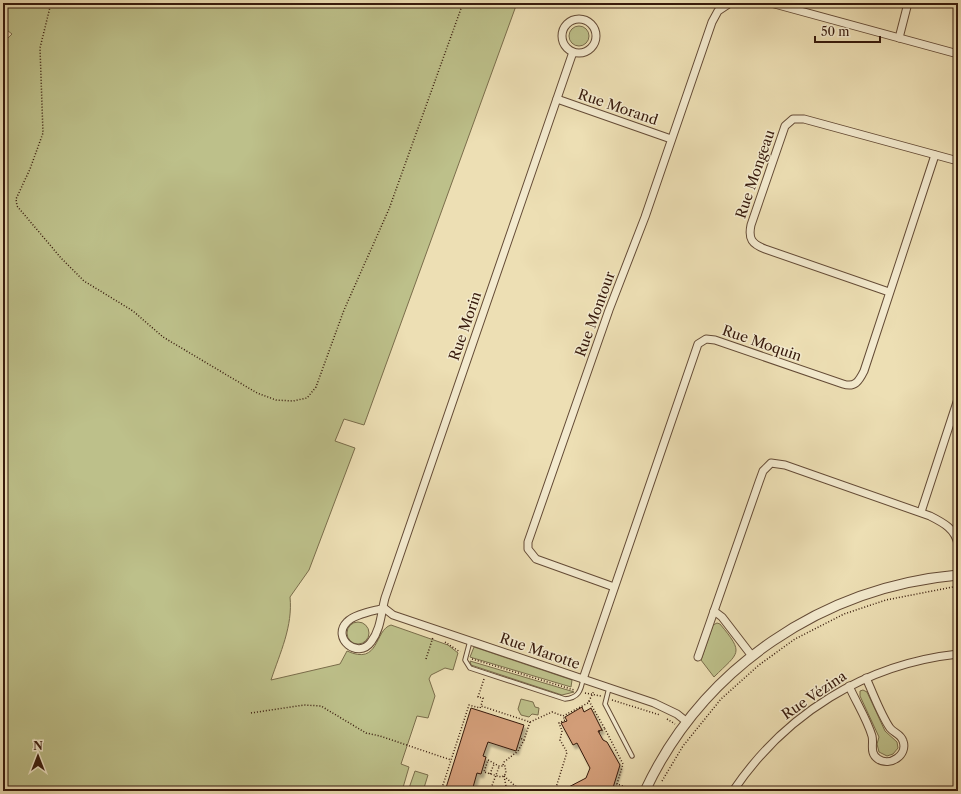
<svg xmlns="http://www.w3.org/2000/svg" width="961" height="794" viewBox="0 0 961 794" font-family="'Libre Caslon Text',serif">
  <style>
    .green { fill: #bdc08a; stroke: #7a6d4b }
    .building { fill: #d29d78; stroke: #371a0c; filter: url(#shadow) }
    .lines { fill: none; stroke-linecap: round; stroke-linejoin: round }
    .service-casing { stroke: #644b36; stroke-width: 5.5 }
    .minor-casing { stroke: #644b36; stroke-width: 9 }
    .tertiary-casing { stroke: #644b36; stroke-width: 11 }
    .path { stroke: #371a0c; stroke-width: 1.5; stroke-dasharray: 1 2; stroke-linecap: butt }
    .service { stroke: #f3eace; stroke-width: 3.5 }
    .minor { stroke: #f3eace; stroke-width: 7 }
    .tertiary { stroke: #f3eace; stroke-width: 9 }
    .labels { text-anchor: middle; stroke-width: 3; stroke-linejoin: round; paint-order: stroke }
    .street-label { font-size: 14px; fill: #371a0c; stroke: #f3eace }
  </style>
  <defs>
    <filter id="shadow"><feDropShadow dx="2.5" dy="4" stdDeviation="1" flood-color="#0004"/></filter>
  </defs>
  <rect width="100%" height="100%" fill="#eddfb4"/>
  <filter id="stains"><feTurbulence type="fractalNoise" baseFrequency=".005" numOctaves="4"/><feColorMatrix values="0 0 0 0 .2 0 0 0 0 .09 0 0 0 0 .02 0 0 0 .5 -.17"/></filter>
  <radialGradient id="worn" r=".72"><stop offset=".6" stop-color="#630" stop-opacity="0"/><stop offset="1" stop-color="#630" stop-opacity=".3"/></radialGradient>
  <!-- green -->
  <g class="green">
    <path d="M3,3H517L364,425L344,419L335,441L355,448L309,570L290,597C293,626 280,653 271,680L340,664L347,651C380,666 374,630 391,625L448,645L458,653L453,670L445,668L431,675L429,679L435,696L428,718L417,716L401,764L409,767L402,791H3V43L12,34L3,27Z"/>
    <circle cx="579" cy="36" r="10"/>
    <circle cx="358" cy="633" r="11"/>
    <path d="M717,623L720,624C745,654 739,652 714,677L701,660L713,625Z"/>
    <polygon points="474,647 572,680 571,687 473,658 470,657"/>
    <polygon points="470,661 571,691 574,692 562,695 471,665"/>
    <polygon points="863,690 867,692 885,731 897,742 898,748 893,754 887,756 879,752 877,744 879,737 860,696 860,691"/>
    <polygon points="521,699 533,702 535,707 539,708 538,715 532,714 529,717 521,715 518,709"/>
    <polygon points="415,771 428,775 423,791 408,791"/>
  </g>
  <!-- building -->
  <g class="building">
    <polygon points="582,707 584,712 591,708 602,730 598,731 603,740 607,742 620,765 612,791 561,791 586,778 590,768 577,743 573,745 561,723 567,721 565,717"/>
    <polygon points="471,708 524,725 516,751 488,742 483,756 486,757 481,774 477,773 472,791 445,791"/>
  </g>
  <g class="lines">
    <!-- service casing -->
    <g class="service-casing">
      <g id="service">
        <path d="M470,641L465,660L470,668L565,699C578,698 581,691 583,679"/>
        <polyline points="609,688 605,704 632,756"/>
      </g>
    </g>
    <!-- minor casing -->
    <g class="minor-casing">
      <g id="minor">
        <polyline points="771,3 958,54"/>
        <circle cx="579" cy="36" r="17"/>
        <polyline points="899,38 908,3"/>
        <polyline points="557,99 671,139"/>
        <path d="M889,292L765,249C752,244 748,239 751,225L785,126L793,119H804L958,161"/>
        <polyline points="921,512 958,399"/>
        <polyline points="614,587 536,559 528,549 528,542 609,310 645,217 712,22 718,11 730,3"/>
        <path d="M384,608C374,611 354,614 347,622C331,638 358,660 371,642C381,629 381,613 385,598L573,52"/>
        <polyline points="384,608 393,615 654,703 677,714 687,722"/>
        <polyline points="714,611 722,617 752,656"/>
        <path d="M698,657L759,482L763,471L771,463L785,465L930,516C944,523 955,529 958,544"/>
        <path d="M583,679L698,344L706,339L715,340L843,384C855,388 859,381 864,371L935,155"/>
        <path d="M849,686C856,702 867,719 872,736C874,744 869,753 878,759C890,767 908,755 903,741C901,734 894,733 890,728C881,715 873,693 866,678"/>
        <path d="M733,791C785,714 865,664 958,654"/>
      </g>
    </g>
    <!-- tertiary casing -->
    <g class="tertiary-casing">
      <path id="tertiary" d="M645,791C703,667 823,587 958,575"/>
    </g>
    <!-- path -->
    <g class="path">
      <polyline points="51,3 40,48 43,133 30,169 16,199 17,206 61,258 84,281 133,311 163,337 257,393 276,400 293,401 307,398 316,387 344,310 389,209 463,3"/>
      <polyline points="445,642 460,652"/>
      <polyline points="426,659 433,637"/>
      <polyline points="472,659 574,690"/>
      <polyline points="484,679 478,697 483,698 481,706 530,722 524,740 520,738"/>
      <polyline points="585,693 601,696"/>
      <polyline points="612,700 660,715"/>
      <polyline points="589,701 605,729"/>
      <polyline points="251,713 304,705 321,706 366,733 380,736 451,760"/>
      <polyline points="667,719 675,724"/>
      <polyline points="530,722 552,712 563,716 588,703 594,691"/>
      <polyline points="599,732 605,729 623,764 617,784 635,790"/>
      <polygon points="488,760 499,766 505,766 506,773 504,776 501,777 484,772"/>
      <polyline points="503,765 504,762 518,751 524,740"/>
      <polyline points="490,774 494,764"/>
      <polyline points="504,776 521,791"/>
      <polyline points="504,776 507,791"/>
      <polyline points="662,781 683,746 721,699 759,665 795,639 844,614 886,600 958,586"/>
      <polyline points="441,791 469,705 480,708 481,706"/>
      <polyline points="490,791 499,767"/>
      <polyline points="555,791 567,752 560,740 562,731 559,723 565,720 563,716"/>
    </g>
    <!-- service -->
    <use href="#service" class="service"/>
    <!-- minor -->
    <use href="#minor" class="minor"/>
    <!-- tertiary -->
    <use href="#tertiary" class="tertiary"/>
  </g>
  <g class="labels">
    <!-- street labels -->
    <g class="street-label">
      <text transform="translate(618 107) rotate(19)" y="5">Rue Morand</text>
      <text transform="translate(755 174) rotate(-71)" y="5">Rue Mongeau</text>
      <text transform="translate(595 314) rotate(-70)" y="5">Rue Montour</text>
      <text transform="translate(465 326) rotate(-71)" y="5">Rue Morin</text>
      <text transform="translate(762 343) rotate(19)" y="5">Rue Moquin</text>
      <text transform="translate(540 651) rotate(19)" y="5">Rue Marotte</text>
      <text transform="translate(814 695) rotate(-34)" y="5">Rue Vézina</text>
    </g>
  </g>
  <!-- margin -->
  <rect width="961" height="794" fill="none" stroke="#eddfb4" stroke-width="16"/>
  <rect x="4" y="4" width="953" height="786" fill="none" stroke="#371a0c" stroke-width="2"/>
  <rect x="8" y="8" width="945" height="778" fill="none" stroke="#371a0c"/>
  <!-- north arrow -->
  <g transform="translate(38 756)" stroke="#f3eace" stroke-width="3" paint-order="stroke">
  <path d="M0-3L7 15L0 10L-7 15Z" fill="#371a0c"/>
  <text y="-6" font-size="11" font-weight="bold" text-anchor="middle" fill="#371a0c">N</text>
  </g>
  <!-- scale -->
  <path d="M815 36v6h65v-6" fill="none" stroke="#371a0c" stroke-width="2"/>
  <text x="821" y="36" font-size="12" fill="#371a0c" stroke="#f3eace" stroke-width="3" paint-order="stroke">50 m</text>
  <rect width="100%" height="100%" filter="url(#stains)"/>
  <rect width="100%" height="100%" fill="url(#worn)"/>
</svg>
